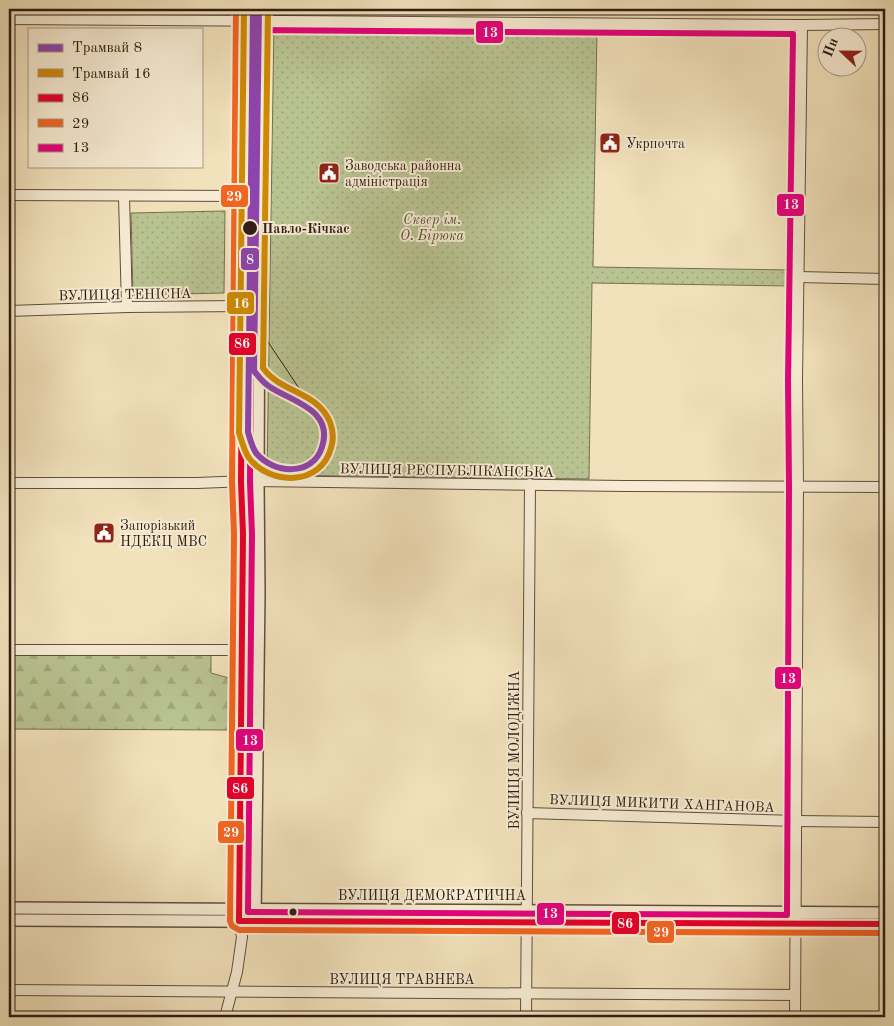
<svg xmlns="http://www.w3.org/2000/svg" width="894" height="1026" viewBox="0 0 894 1026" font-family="'Old Standard TT',serif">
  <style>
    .forest { fill: url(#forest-firs); stroke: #747054 }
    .park { fill: url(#park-dots); stroke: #747054 }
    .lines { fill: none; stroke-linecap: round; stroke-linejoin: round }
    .minor-casing { stroke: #604e3f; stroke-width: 12 }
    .tertiary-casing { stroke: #604e3f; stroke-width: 14 }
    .minor { stroke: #f7ecd3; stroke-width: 10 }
    .tertiary { stroke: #f7ecd3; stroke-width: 11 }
    .tram { stroke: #2f1c15; stroke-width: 1 }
    .bus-1-casing { stroke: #f7ecd3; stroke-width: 10 }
    .bus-2-casing { stroke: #f7ecd3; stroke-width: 10 }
    .bus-3-casing { stroke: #f7ecd3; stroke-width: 10 }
    .bus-1 { stroke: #e4002b; stroke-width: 6 }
    .bus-2 { stroke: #f26522; stroke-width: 6 }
    .bus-3 { stroke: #e5007d; stroke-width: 6 }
    .tram-1-casing { stroke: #f7ecd3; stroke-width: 10 }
    .tram-2-casing { stroke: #f7ecd3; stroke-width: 10 }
    .tram-1 { stroke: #8e44ad; stroke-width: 6 }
    .tram-2 { stroke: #cf8a04; stroke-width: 6 }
    .stop-dot { fill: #2f1c15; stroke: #f7ecd3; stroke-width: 2 }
    .labels { text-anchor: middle; stroke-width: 4; stroke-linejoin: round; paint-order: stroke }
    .poi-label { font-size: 14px; fill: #2f1c15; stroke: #f7ecd3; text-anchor: start }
    .park-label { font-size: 14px; font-style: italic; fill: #584e3a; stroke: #f7ecd3 }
    .stop-label { font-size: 14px; font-weight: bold; fill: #2f1c15; stroke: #f7ecd3; text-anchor: start }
    .street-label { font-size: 14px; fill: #2f1c15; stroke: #f7ecd3 }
    .line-badge { stroke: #f7ecd3; stroke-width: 2 }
    .badge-label { font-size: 14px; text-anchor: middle; font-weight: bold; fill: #fff }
  </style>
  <defs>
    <pattern id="forest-firs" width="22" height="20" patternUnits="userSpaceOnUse" patternTransform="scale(1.25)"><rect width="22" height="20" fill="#b9c392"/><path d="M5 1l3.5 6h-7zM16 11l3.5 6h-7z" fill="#9fa77d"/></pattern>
    <pattern id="park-dots" width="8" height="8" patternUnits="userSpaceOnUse" patternTransform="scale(1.25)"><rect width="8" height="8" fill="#b9c392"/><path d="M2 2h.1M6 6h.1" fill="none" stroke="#9fa77d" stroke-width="1.8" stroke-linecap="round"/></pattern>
  </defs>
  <rect width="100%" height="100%" fill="#f2e2bc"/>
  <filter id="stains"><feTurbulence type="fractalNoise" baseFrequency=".004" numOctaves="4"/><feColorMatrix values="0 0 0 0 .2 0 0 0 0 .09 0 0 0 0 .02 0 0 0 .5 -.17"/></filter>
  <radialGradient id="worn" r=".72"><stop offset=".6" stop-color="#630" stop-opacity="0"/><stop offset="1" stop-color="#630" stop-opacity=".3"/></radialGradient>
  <!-- forest -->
  <polygon class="forest" points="9,655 211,655 211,673 229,678 228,730 9,729"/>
  <!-- park -->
  <g class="park">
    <polygon points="274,24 597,28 593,267 793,270 792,286 592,283 589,479 267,475"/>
    <polygon points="225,211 224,293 133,295 131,213"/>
  </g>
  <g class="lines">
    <!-- minor casing -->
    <g class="minor-casing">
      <g id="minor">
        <polyline points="9,19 802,25 885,24"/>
        <polyline points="9,195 243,196"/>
        <polyline points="124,197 127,307"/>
        <polyline points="799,277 885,279"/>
        <polyline points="9,311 127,307 243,306"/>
        <polyline points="9,483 197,483 247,481 625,486 885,487"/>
        <polyline points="9,650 242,650"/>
        <polyline points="527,813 796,821 885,822"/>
        <path d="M9,990C271,994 533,992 795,995"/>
        <polyline points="225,1017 237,972 242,937 239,921"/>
        <polyline points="526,1017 530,484"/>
        <polyline points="795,1017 798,487 797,380 802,25"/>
      </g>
    </g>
    <!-- tertiary casing -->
    <g class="tertiary-casing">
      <g id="tertiary">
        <polyline points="9,908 885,913"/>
        <polyline points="9,920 885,924"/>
        <polyline points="239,921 243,534 241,482 245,9"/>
        <polyline points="255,921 259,593 258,481 260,9"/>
      </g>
    </g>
    <!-- minor -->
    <use href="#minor" class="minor"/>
    <!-- tertiary -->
    <use href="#tertiary" class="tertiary"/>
    <!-- tram -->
    <polyline class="tram" points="254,315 258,327 317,415"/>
    <!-- bus-1 casing -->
    <g class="bus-1-casing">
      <polyline id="bus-1" points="245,9 241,482 243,534 239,921 885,924"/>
    </g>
    <!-- bus-2 casing -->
    <g class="bus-2-casing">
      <polyline id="bus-2" points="236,9 232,482 234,534 230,921 232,926 239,930 885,933"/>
    </g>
    <!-- bus-3 casing -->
    <g class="bus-3-casing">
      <polygon id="bus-3" points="253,30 793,34 788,380 789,487 787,915 248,912 252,534 250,482"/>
    </g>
    <!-- bus-1 -->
    <use href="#bus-1" class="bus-1"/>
    <!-- bus-2 -->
    <use href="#bus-2" class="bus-2"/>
    <!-- bus-3 -->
    <use href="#bus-3" class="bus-3"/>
    <!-- tram-1 casing -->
    <g class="tram-1-casing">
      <path id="tram-1" d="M253,9L248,432C250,439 252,447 256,453C273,474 313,477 322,447C334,410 293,402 270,387C263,383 259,377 254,371L259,9"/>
    </g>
    <!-- tram-2 casing -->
    <g class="tram-2-casing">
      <path id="tram-2" d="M244,9L239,433C242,441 244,451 249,458C270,486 321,486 331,448C334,439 333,430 330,422C317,391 281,393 263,368L268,9"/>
    </g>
    <!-- tram-1 -->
    <use href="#tram-1" class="tram-1"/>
    <!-- tram-2 -->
    <use href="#tram-2" class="tram-2"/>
  </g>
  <!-- icons -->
  <defs>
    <g id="civic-square" transform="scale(1.125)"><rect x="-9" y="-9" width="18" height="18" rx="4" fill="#8f2418" stroke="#f7ecd3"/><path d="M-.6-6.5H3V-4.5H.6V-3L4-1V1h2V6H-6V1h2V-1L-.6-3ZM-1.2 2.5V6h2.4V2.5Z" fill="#fff"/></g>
  </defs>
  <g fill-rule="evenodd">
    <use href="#civic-square" x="610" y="143"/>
    <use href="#civic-square" x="329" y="173"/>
    <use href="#civic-square" x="104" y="533"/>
  </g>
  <!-- markers -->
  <g class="stop-dot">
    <circle cx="250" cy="228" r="8"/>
    <circle cx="293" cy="912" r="4.5"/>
  </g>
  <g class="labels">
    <!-- poi labels -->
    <g class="poi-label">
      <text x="626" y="148">Укрпочта</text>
      <text x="345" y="170">Заводська районна<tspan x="345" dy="16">адміністрація</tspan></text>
      <text x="120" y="530">Запорізький<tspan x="120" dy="16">НДЕКЦ МВС</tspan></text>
    </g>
    <!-- park labels -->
    <g class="park-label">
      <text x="432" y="224">Сквер ім.<tspan x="432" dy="16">О. Бірюка</tspan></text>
    </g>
    <!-- stop labels -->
    <g class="stop-label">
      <text x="262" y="233">Павло-Кічкас</text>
    </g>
    <!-- street labels -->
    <g class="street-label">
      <text transform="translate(125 294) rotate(-1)" y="5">ВУЛИЦЯ ТЕНІСНА</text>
      <text transform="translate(447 470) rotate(1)" y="5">ВУЛИЦЯ РЕСПУБЛІКАНСЬКА</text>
      <text transform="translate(514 750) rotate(-90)" y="5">ВУЛИЦЯ МОЛОДІЖНА</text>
      <text transform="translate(662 803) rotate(2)" y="5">ВУЛИЦЯ МИКИТИ ХАНГАНОВА</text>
      <text x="432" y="900">ВУЛИЦЯ ДЕМОКРАТИЧНА</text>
      <text x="402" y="984">ВУЛИЦЯ ТРАВНЕВА</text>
    </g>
  </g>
  <g class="line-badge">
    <rect x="475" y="20" width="29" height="24" rx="5" fill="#e5007d"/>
    <rect x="220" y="184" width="29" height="24" rx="5" fill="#f26522"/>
    <rect x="776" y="193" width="29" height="24" rx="5" fill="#e5007d"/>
    <rect x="240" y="247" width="20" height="24" rx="5" fill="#8e44ad"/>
    <rect x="226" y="291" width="29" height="24" rx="5" fill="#cf8a04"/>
    <rect x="228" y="332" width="29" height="24" rx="5" fill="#e4002b"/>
    <rect x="774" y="666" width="28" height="24" rx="5" fill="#e5007d"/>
    <rect x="235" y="728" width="29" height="24" rx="5" fill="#e5007d"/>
    <rect x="226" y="776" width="29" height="24" rx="5" fill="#e4002b"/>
    <rect x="217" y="820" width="28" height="24" rx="5" fill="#f26522"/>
    <rect x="536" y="902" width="29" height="24" rx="5" fill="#e5007d"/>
    <rect x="611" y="911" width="29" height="24" rx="5" fill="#e4002b"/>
    <rect x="646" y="920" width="29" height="24" rx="5" fill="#f26522"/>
  </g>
  <g class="badge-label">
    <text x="490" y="37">13</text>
    <text x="234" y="201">29</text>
    <text x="791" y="209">13</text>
    <text x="250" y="264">8</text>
    <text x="241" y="308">16</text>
    <text x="242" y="348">86</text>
    <text x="788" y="683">13</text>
    <text x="250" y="745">13</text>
    <text x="240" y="793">86</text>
    <text x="231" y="837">29</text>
    <text x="550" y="918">13</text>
    <text x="625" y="928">86</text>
    <text x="661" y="937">29</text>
  </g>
  <!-- margin -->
  <rect width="894" height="1026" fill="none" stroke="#f2e2bc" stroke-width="30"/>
  <rect x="10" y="10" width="874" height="1006" fill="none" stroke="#2f1c15" stroke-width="2.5"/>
  <rect x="15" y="15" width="864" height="996" fill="none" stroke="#2f1c15"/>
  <!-- legend -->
  <rect x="28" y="28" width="175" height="140" fill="#f7ecd3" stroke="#a79987"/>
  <rect x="38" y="44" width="25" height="8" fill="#8e44ad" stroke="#a79987"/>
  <text x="72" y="52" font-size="15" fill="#2f1c15">Трамвай 8</text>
  <rect x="38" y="69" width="25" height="8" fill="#cf8a04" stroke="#a79987"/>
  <text x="72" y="78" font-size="15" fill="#2f1c15">Трамвай 16</text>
  <rect x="38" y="94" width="25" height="8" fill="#e4002b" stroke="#a79987"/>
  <text x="72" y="102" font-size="15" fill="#2f1c15">86</text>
  <rect x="38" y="119" width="25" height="8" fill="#f26522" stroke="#a79987"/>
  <text x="72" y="128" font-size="15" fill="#2f1c15">29</text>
  <rect x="38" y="144" width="25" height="8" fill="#e5007d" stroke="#a79987"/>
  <text x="72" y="152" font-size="15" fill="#2f1c15">13</text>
  <!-- north arrow -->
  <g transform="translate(842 52) rotate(292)"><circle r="24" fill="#f7ecd3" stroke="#a79987"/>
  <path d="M0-4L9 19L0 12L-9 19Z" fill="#8f2418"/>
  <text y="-8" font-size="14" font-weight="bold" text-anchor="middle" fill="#2f1c15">Пн</text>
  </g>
  <rect width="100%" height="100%" filter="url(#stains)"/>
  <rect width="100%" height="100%" fill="url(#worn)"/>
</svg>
